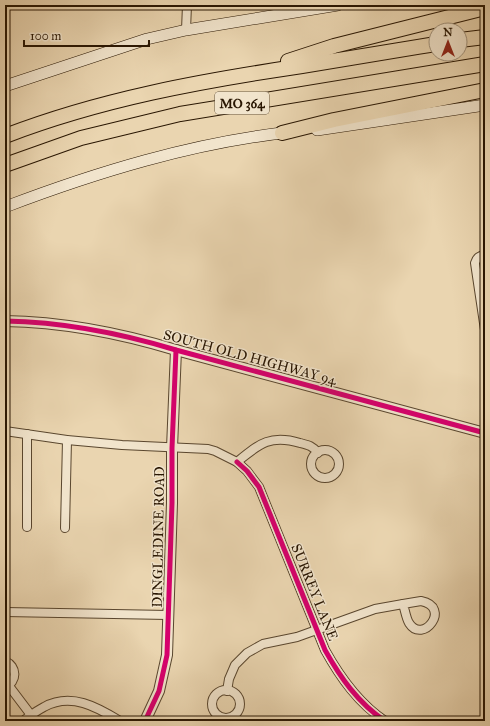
<svg xmlns="http://www.w3.org/2000/svg" width="490" height="726" viewBox="0 0 490 726" font-family="'IM FELL Great Primer',serif">
  <style>
    .lines { fill: none; stroke-linecap: round; stroke-linejoin: round }
    .minor-casing { stroke: #59462e; stroke-width: 10 }
    .tertiary-casing { stroke: #59462e; stroke-width: 12 }
    .secondary-casing { stroke: #291602; stroke-width: 12 }
    .motorway-casing { stroke: #291602; stroke-width: 16 }
    .minor { stroke: #f1e4cc; stroke-width: 8 }
    .tertiary { stroke: #f1e4cc; stroke-width: 10 }
    .secondary { stroke: #f1e4cc; stroke-width: 11 }
    .motorway { stroke: #ead5b0; stroke-width: 14 }
    .cycleway-casing { stroke: #f1e4cc; stroke-width: 8 }
    .cycleway { stroke: #d6006c; stroke-width: 5 }
    .labels { text-anchor: middle; stroke-width: 3; stroke-linejoin: round; paint-order: stroke }
    .shield { fill: #f1e4cc; stroke: #65543f; stroke-width: 1 }
    .shield-label { font-size: 13px; font-weight: bold; fill: #291602 }
    .street-label { font-size: 14px; fill: #291602; stroke: #f1e4cc }
  </style>
  <rect width="100%" height="100%" fill="#ead5b0"/>
  <filter id="stains"><feTurbulence type="fractalNoise" baseFrequency=".005" numOctaves="4"/><feColorMatrix values="0 0 0 0 .2 0 0 0 0 .09 0 0 0 0 .02 0 0 0 .5 -.17"/></filter>
  <radialGradient id="worn" r=".72"><stop offset=".6" stop-color="#630" stop-opacity="0"/><stop offset="1" stop-color="#630" stop-opacity=".3"/></radialGradient>
  <g class="lines">
    <!-- minor casing -->
    <g class="minor-casing">
      <g id="minor">
        <polyline points="186,30 187,5"/>
        <path d="M485,255C479,256 477,257 475,263L485,330"/>
        <path d="M5,431L67,440L122,445L208,449L215,451L237,462C259,444 270,434 300,443C308,445 313,446 318,453"/>
        <polyline points="27,434 27,527"/>
        <circle cx="325" cy="464" r="14"/>
        <path d="M237,462L247,471L259,487L325,650C340,677 358,703 385,721"/>
        <polyline points="65,528 67,440"/>
        <path d="M421,601C452,607 423,645 409,623C406,618 405,610 403,604Z"/>
        <polyline points="5,612 168,615"/>
        <path d="M5,661C17,666 18,682 5,687"/>
        <polyline points="9,686 31,715"/>
        <circle cx="226" cy="704" r="14"/>
        <polyline points="227,691 229,679 235,665 247,653 263,644 297,637 375,609 403,604"/>
        <path d="M23,721C30,716 36,711 44,707C71,692 97,707 120,721"/>
      </g>
    </g>
    <!-- tertiary casing -->
    <g class="tertiary-casing">
      <g id="tertiary">
        <path d="M5,321C63,322 120,333 176,350L485,433"/>
        <polyline points="145,721 159,691 167,655 172,503 172,448 176,350"/>
      </g>
    </g>
    <!-- secondary casing -->
    <g class="secondary-casing">
      <g id="secondary">
        <polyline points="5,86 147,39 186,30 338,5"/>
        <polyline points="317,130 485,105"/>
        <path d="M5,207C97,172 192,143 290,132"/>
      </g>
    </g>
    <!-- motorway casing -->
    <g class="motorway-casing">
      <g id="motorway">
        <polyline points="460,40 485,37"/>
        <polyline points="288,61 334,46 485,8"/>
        <polyline points="282,133 334,120 485,90"/>
        <path d="M5,136C101,99 201,81 302,66C346,59 391,51 436,44"/>
        <polyline points="5,165 81,138 180,114 485,64"/>
      </g>
    </g>
    <!-- minor -->
    <use href="#minor" class="minor"/>
    <!-- tertiary -->
    <use href="#tertiary" class="tertiary"/>
    <!-- secondary -->
    <use href="#secondary" class="secondary"/>
    <!-- motorway -->
    <use href="#motorway" class="motorway"/>
    <!-- cycleway casing -->
    <g class="cycleway-casing">
      <g id="cycleway">
        <path d="M5,321C63,322 120,333 176,350L485,433"/>
        <path d="M237,462L247,471L259,487L325,650C340,677 358,703 385,721"/>
        <polyline points="145,721 159,691 167,655 172,503 172,448 176,350"/>
      </g>
    </g>
    <!-- cycleway -->
    <use href="#cycleway" class="cycleway"/>
  </g>
  <g class="labels">
    <!-- shield labels -->
    <rect class="shield" x="215" y="92" width="54" height="22" rx="3"/>
    <g class="shield-label">
      <text x="242" y="108">MO 364</text>
    </g>
    <!-- street labels -->
    <g class="street-label">
      <text transform="translate(250 357) rotate(15)" y="5">SOUTH OLD HIGHWAY 94</text>
      <text transform="translate(158 537) rotate(-89)" y="5">DINGLEDINE ROAD</text>
      <text transform="translate(315 592) rotate(68)" y="5">SURREY LANE</text>
    </g>
  </g>
  <!-- margin -->
  <rect width="490" height="726" fill="none" stroke="#ead5b0" stroke-width="20"/>
  <rect x="6" y="6" width="478" height="714" fill="none" stroke="#291602" stroke-width="2"/>
  <rect x="10" y="10" width="470" height="706" fill="none" stroke="#291602"/>
  <!-- north arrow -->
  <g transform="translate(448 42)"><circle r="19" fill="#f1e4cc" stroke="#a1927b"/>
  <path d="M0-3L7 15L0 10L-7 15Z" fill="#8f2418"/>
  <text y="-6" font-size="11" font-weight="bold" text-anchor="middle" fill="#291602">N</text>
  </g>
  <!-- scale -->
  <path d="M24 40v6h125v-6" fill="none" stroke="#291602" stroke-width="2"/>
  <text x="30" y="40" font-size="12" fill="#291602" stroke="#f1e4cc" stroke-width="3" paint-order="stroke">100 m</text>
  <rect width="100%" height="100%" filter="url(#stains)"/>
  <rect width="100%" height="100%" fill="url(#worn)"/>
</svg>
